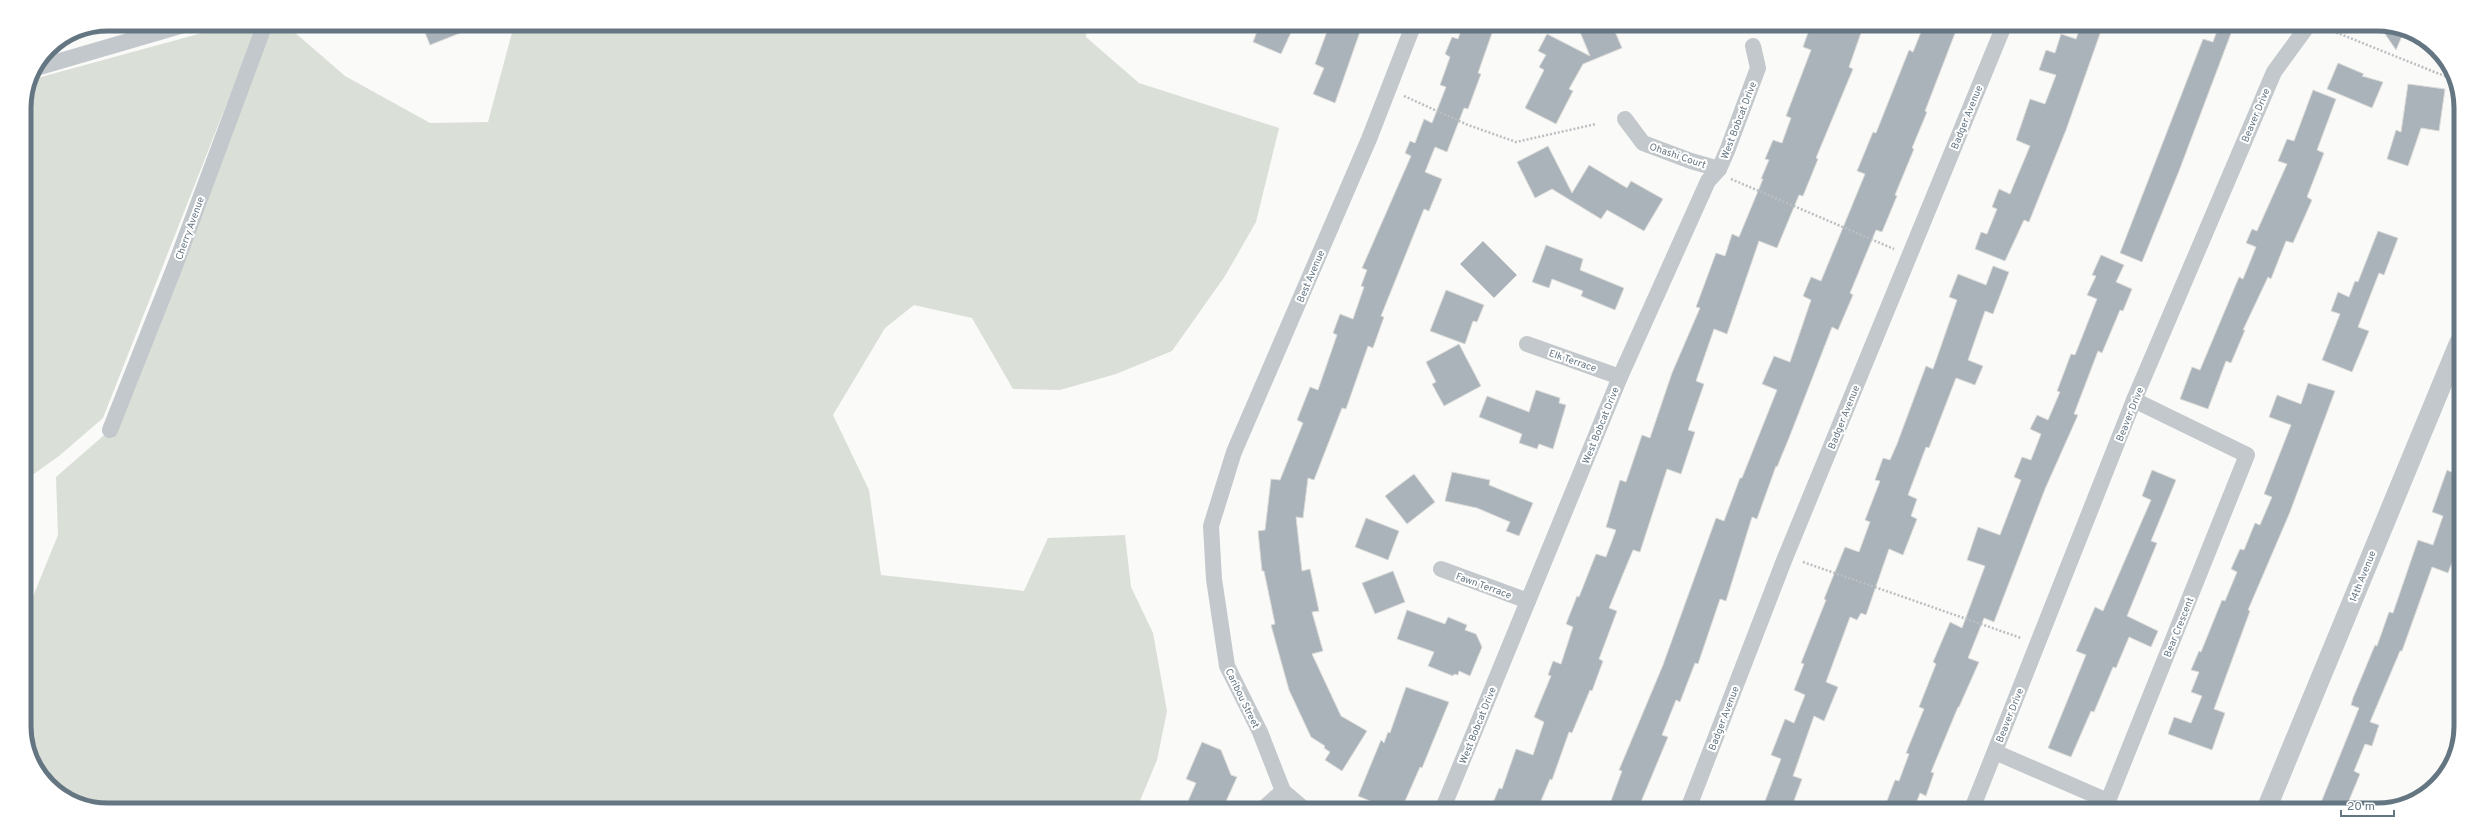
<svg xmlns="http://www.w3.org/2000/svg" width="2485" height="834" viewBox="0 0 2485 834" font-family="Overpass,sans-serif">
  <style>
    .green { fill: #dadfd7 }
    .building { fill: #aab3b9; stroke: #dcdcda }
    .lines { fill: none; stroke-linecap: round; stroke-linejoin: round }
    .path { stroke: #bbbfc2; stroke-width: 2.5; stroke-dasharray: 2 2; stroke-linecap: butt }
    .minor { stroke: #c3c8cc; stroke-width: 16 }
    .tertiary { stroke: #c3c8cc; stroke-width: 20 }
    .labels { text-anchor: middle; stroke-width: 4; stroke-linejoin: round; paint-order: stroke }
    .street-label { font-size: 10px; fill: #657683; stroke: #fff }
    .rim { fill: none; stroke: #657683; stroke-width: 5 }
  </style>
  <rect width="100%" height="100%" fill="#fafaf8"/>
  <!-- green -->
  <g class="green">
    <polygon points="235,24 258,24 103,418 59,456 24,481 24,103 30,80"/>
    <polygon points="273,24 285,24 345,76 430,123 488,122 514,25 1087,26 1086,37 1139,83 1279,128 1256,222 1225,276 1172,351 1116,374 1060,390 1013,389 972,318 914,305 885,328 833,415 869,490 881,575 1024,591 1048,538 1125,535 1131,587 1153,633 1167,711 1157,760 1137,808 81,806 42,777 24,732 24,601 32,599 58,535 56,477 110,430"/>
  </g>
  <!-- building -->
  <g class="building">
    <polygon points="422,25 478,25 478,26 430,45"/>
    <polygon points="1259,26 1294,26 1281,54 1253,42"/>
    <polygon points="1329,26 1362,26 1335,103 1313,94 1324,68 1315,64"/>
    <polygon points="1462,27 1476,27 1492,33 1478,73 1481,74 1468,109 1464,108 1447,152 1435,147 1425,172 1442,179 1429,211 1424,209 1381,316 1384,317 1373,348 1368,346 1346,409 1342,408 1314,480 1308,478 1303,518 1296,517 1302,571 1310,569 1319,611 1312,612 1323,651 1312,654 1341,716 1367,731 1342,771 1325,760 1330,752 1324,748 1325,746 1311,737 1289,690 1271,625 1275,624 1264,571 1262,571 1258,531 1265,530 1271,479 1280,480 1303,423 1297,420 1310,387 1318,390 1337,335 1333,333 1340,314 1353,319 1364,287 1361,286 1367,270 1362,268 1411,156 1405,153 1410,141 1415,143 1424,119 1432,123 1446,87 1440,85 1450,57 1445,54 1452,37 1458,39"/>
    <polygon points="1578,27 1613,27 1622,48 1583,64 1569,89 1573,91 1556,124 1525,108 1544,70 1539,67 1546,55 1538,51 1547,34 1590,56"/>
    <polygon points="1810,27 1863,27 1849,67 1853,69 1816,158 1818,159 1803,196 1799,195 1777,248 1759,241 1727,334 1714,329 1696,381 1704,384 1688,430 1695,432 1681,474 1667,469 1640,552 1633,550 1609,608 1617,611 1599,659 1603,661 1592,691 1590,690 1572,733 1569,732 1552,780 1550,779 1538,808 1491,808 1499,788 1502,789 1516,749 1533,755 1544,722 1534,717 1551,676 1548,675 1553,661 1561,664 1573,627 1566,624 1577,596 1579,597 1596,554 1606,557 1616,530 1606,527 1620,480 1626,482 1642,435 1650,438 1672,373 1700,308 1696,307 1716,253 1725,256 1732,234 1739,237 1763,179 1761,179 1769,160 1765,159 1773,140 1782,143 1791,118 1786,116 1811,50 1803,47"/>
    <polygon points="1923,27 1957,28 1925,111 1927,112 1912,148 1914,149 1895,195 1897,196 1882,232 1876,230 1850,293 1853,295 1838,330 1832,327 1789,438 1777,467 1776,466 1757,519 1752,517 1726,601 1720,599 1698,664 1695,663 1680,702 1676,700 1662,735 1668,737 1638,809 1608,809 1622,771 1619,770 1663,665 1716,518 1724,521 1740,478 1742,478 1777,390 1762,384 1774,356 1790,362 1811,300 1803,296 1811,277 1821,281 1865,174 1857,171 1873,132 1876,133 1909,50 1913,52"/>
    <polygon points="2080,28 2102,28 2066,130 2029,222 2024,220 2005,261 1975,249 1981,232 1987,234 1997,209 1992,207 1999,189 2010,194 2030,146 2016,140 2030,99 2045,104 2056,75 2039,70 2046,50 2055,53 2061,34 2076,39"/>
    <polygon points="2218,28 2233,28 2179,171 2142,262 2120,253 2203,39 2213,42"/>
    <polygon points="2381,28 2405,29 2396,50"/>
    <polygon points="2338,63 2364,74 2362,76 2383,82 2372,108 2327,89"/>
    <polygon points="2408,84 2445,89 2439,131 2421,128 2408,166 2387,159 2396,130 2401,132"/>
    <polygon points="2313,90 2336,99 2317,150 2324,153 2307,197 2312,200 2293,243 2286,241 2271,279 2268,277 2243,330 2245,330 2231,363 2226,361 2208,409 2180,399 2192,367 2200,370 2239,277 2243,279 2256,247 2246,243 2252,229 2257,231 2287,164 2278,161 2287,139 2294,141"/>
    <polygon points="1548,146 1572,193 1589,165 1627,188 1631,181 1663,199 1644,231 1607,210 1601,219 1552,189 1535,198 1517,162"/>
    <polygon points="2378,231 2398,238 2384,275 2379,273 2358,327 2369,331 2352,372 2322,360 2340,314 2331,311 2338,292 2349,297 2355,281 2358,282"/>
    <polygon points="1483,241 1517,275 1494,298 1460,264"/>
    <polygon points="1546,245 1583,259 1580,270 1624,288 1615,310 1581,296 1583,291 1552,279 1549,288 1532,282"/>
    <polygon points="2101,255 2124,265 2116,282 2132,289 2123,311 2120,310 2102,353 2098,351 2074,414 2078,415 2045,489 1994,622 1984,618 1968,658 1979,662 1959,707 1958,707 1931,772 1934,773 1926,796 1920,793 1914,809 1887,801 1895,780 1899,781 1909,754 1906,753 1924,709 1919,707 1936,664 1933,662 1950,622 1962,628 1985,566 1967,560 1978,527 2000,535 2021,480 2014,477 2022,457 2031,460 2041,434 2030,429 2037,415 2048,420 2060,392 2057,391 2071,354 2075,355 2097,299 2087,295 2096,276 2092,275"/>
    <polygon points="1993,266 2009,272 1993,314 1985,311 1968,360 1983,366 1975,385 1956,378 1929,448 1926,447 1908,495 1917,499 1911,516 1917,519 1903,555 1889,549 1866,615 1861,613 1857,620 1850,617 1826,682 1838,687 1824,721 1814,716 1793,776 1802,779 1791,809 1762,809 1781,759 1771,755 1785,719 1794,723 1805,695 1794,690 1804,664 1801,663 1826,600 1824,599 1845,547 1859,552 1870,522 1865,520 1880,481 1875,480 1883,458 1890,460 1897,444 1926,366 1933,369 1957,300 1949,297 1958,274 1986,285"/>
    <polygon points="1446,290 1484,305 1477,322 1473,321 1465,344 1430,331"/>
    <polygon points="1459,344 1481,386 1444,406 1432,384 1436,382 1426,362"/>
    <polygon points="2308,383 2335,391 2290,512 2248,610 2250,611 2214,709 2225,713 2212,750 2168,734 2174,717 2191,723 2202,696 2191,692 2199,672 2191,670 2199,651 2201,652 2222,600 2225,601 2237,572 2231,569 2240,549 2244,550 2255,523 2260,525 2272,497 2264,494 2291,425 2269,417 2277,395 2301,404"/>
    <polygon points="1536,390 1560,398 1559,403 1566,405 1553,449 1539,444 1537,449 1519,443 1522,434 1479,417 1487,396 1529,412"/>
    <polygon points="2152,470 2176,480 2151,541 2157,543 2127,616 2158,631 2151,647 2129,637 2116,668 2113,667 2094,712 2091,711 2071,757 2048,748 2086,655 2076,651 2095,607 2103,611 2151,500 2142,496"/>
    <polygon points="2447,470 2458,475 2458,547 2448,573 2432,567 2402,651 2400,651 2370,722 2379,725 2372,746 2365,744 2354,771 2360,774 2345,810 2318,810 2359,708 2351,705 2353,698 2375,645 2377,646 2389,612 2393,613 2418,540 2433,545 2443,516 2432,512"/>
    <polygon points="1452,472 1490,480 1489,485 1533,503 1519,536 1506,531 1510,522 1477,508 1445,501"/>
    <polygon points="1414,474 1435,502 1407,524 1385,496"/>
    <polygon points="1366,518 1399,531 1388,560 1355,547"/>
    <polygon points="1393,571 1405,602 1375,614 1362,583"/>
    <polygon points="1407,610 1445,624 1448,617 1467,625 1465,630 1476,634 1482,647 1470,676 1459,671 1458,675 1454,674 1453,676 1428,666 1434,652 1397,639"/>
    <polygon points="1406,687 1449,702 1422,768 1420,767 1402,808 1387,808 1358,796 1381,740 1384,743 1388,732 1390,733"/>
    <polygon points="1202,742 1221,750 1231,775 1237,777 1223,808 1185,808 1196,783 1186,779"/>
  </g>
  <g class="lines">
    <!-- path -->
    <g class="path">
      <polyline points="2325,28 2452,79"/>
      <polyline points="1404,96 1468,125 1516,142 1596,124"/>
      <polyline points="1731,179 1894,249"/>
      <polyline points="1803,562 2021,638"/>
    </g>
    <!-- minor -->
    <g class="minor">
      <polyline points="36,68 187,24"/>
      <polyline points="1625,119 1643,143 1691,161 1719,169"/>
      <polyline points="1527,344 1620,377"/>
      <polyline points="110,430 175,266 265,24"/>
      <polyline points="1441,569 1528,601"/>
      <polyline points="1995,752 2108,801 2247,455 2134,400"/>
      <polyline points="1264,808 1283,791"/>
      <polyline points="1303,808 1283,791 1260,732 1227,666 1214,579 1211,526 1234,452 1369,139 1413,26"/>
      <polyline points="1443,808 1620,377 1708,181 1719,169 1727,151 1758,68 1753,46"/>
      <polyline points="1688,809 1785,558 2003,28"/>
      <polyline points="1972,809 2134,400 2274,72 2306,28"/>
    </g>
    <!-- tertiary -->
    <polyline class="tertiary" points="2266,810 2459,343"/>
  </g>
  <g class="labels">
    <!-- street labels -->
    <g class="street-label">
      <text transform="translate(2255 115) rotate(-67)" y="4">Beaver Drive</text>
      <text transform="translate(1966 117) rotate(-68)" y="4">Badger Avenue</text>
      <text transform="translate(1738 120) rotate(-69)" y="4">West Bobcat Drive</text>
      <text transform="translate(1678 155) rotate(19)" y="4">Ohashi Court</text>
      <text transform="translate(189 228) rotate(-70)" y="4">Cherry Avenue</text>
      <text transform="translate(1310 276) rotate(-67)" y="4">Best Avenue</text>
      <text transform="translate(1573 360) rotate(19)" y="4">Elk Terrace</text>
      <text transform="translate(2129 414) rotate(-68)" y="4">Beaver Drive</text>
      <text transform="translate(1843 417) rotate(-68)" y="4">Badger Avenue</text>
      <text transform="translate(1600 425) rotate(-68)" y="4">West Bobcat Drive</text>
      <text transform="translate(2362 576) rotate(-68)" y="4">14th Avenue</text>
      <text transform="translate(1484 585) rotate(20)" y="4">Fawn Terrace</text>
      <text transform="translate(2178 627) rotate(-68)" y="4">Bear Crescent</text>
      <text transform="translate(1243 698) rotate(64)" y="4">Caribou Street</text>
      <text transform="translate(2009 715) rotate(-68)" y="4">Beaver Drive</text>
      <text transform="translate(1723 718) rotate(-69)" y="4">Badger Avenue</text>
      <text transform="translate(1477 725) rotate(-68)" y="4">West Bobcat Drive</text>
    </g>
  </g>
  <!-- crop -->
  <path d="M0 0H2485V834H0ZM108 31H2377A77 77 0 0 1 2454 108V726A77 77 0 0 1 2377 803H108A77 77 0 0 1 31 726V108A77 77 0 0 1 108 31Z" fill="#fff" fill-rule="evenodd"/>
  <path class="rim" d="M108 31H2377A77 77 0 0 1 2454 108V726A77 77 0 0 1 2377 803H108A77 77 0 0 1 31 726V108A77 77 0 0 1 108 31Z"/>
  <!-- scale -->
  <path d="M2341 810v6h53v-6" fill="none" stroke="#657683" stroke-width="2"/>
  <text x="2347" y="810" font-size="12" fill="#657683" stroke="#ffffff" stroke-width="3" paint-order="stroke">20 m</text>
</svg>
